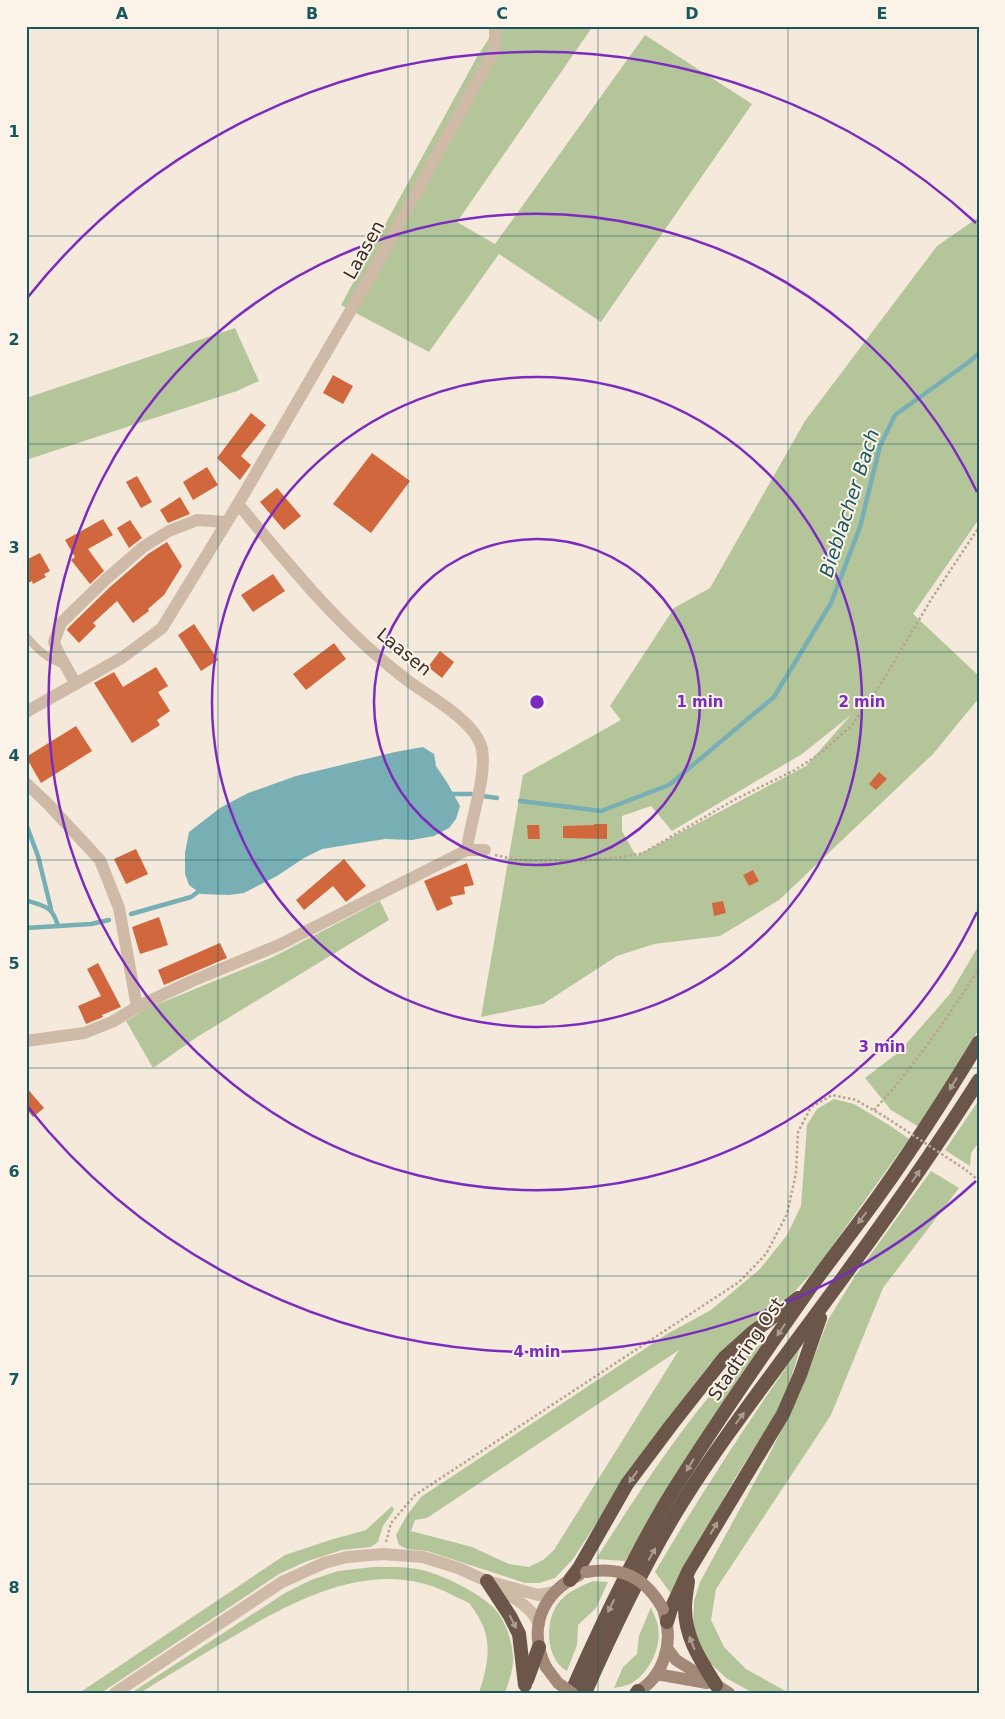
<svg xmlns="http://www.w3.org/2000/svg" width="1005" height="1719" viewBox="0 0 1005 1719" font-family="'DejaVu Sans',sans-serif">
  <style>
    .green { fill: #b5c59a; fill-rule: evenodd }
    .water { fill: #77afb4 }
    .lines { fill: none; stroke-linecap: round; stroke-linejoin: round }
    .stream { stroke: #77afb4; stroke-width: 4.5 }
    .building { fill: #d1673d }
    .path { stroke: #baa490; stroke-width: 2.5; stroke-dasharray: 2.5 2.5; stroke-linecap: butt }
    .service { stroke: #cebaa6; stroke-width: 8 }
    .minor { stroke: #cebaa6; stroke-width: 12 }
    .tertiary { stroke: #cebaa6; stroke-width: 12 }
    .secondary { stroke: #a28877; stroke-width: 12 }
    .trunk { stroke: #6c564a; stroke-width: 14 }
    .path-bridge { stroke: #baa490; stroke-width: 2.5; stroke-dasharray: 2.5 2.5; stroke-linecap: butt }
    .secondary-bridge { stroke: #a28877; stroke-width: 12 }
    .oneway { fill: #ac9d91 }
    .grid { fill: none; stroke: #19575f; stroke-width: 1; stroke-opacity: 0.55 }
    .ring { fill: none; stroke: #7b2cbf; stroke-width: 2.5 }
    .labels { text-anchor: middle; stroke-width: 4; stroke-linejoin: round; paint-order: stroke }
    .street-label { font-size: 18px; fill: #392e27; stroke: #fbf3e8 }
    .water-label { font-size: 19px; font-style: italic; fill: #19575f; stroke: #fbf3e8 }
    .centre { fill: #7b2cbf; stroke: #fbf3e8; stroke-width: 2.5 }
    .ring-label { font-size: 15px; text-anchor: middle; font-weight: bold; fill: #7b2cbf; stroke: #fbf3e8; stroke-width: 4; stroke-linejoin: round; paint-order: stroke }
    .neatline { fill: none; stroke: #19575f; stroke-width: 2 }
    .grid-label { font-size: 16px; text-anchor: middle; font-weight: bold; fill: #19575f }
  </style>
  <rect width="100%" height="100%" fill="#f4e9db"/>
  <!-- green -->
  <g class="green">
    <polygon points="497,26 593,26 457,222 495,244 645,35 752,104 601,322 499,254 429,352 341,305 477,57"/>
    <path d="M979,217V519L913,614L979,676V698L933,754L779,900L720,936L654,944L617,956L543,1004L481,1017L523,775L621,720L610,706L674,608L710,588L805,421L937,246ZM851,715L806,766L636,856L622,831V816L651,806L672,831L802,754Z"/>
    <polygon points="235,328 259,381 237,391 26,460 26,398"/>
    <polygon points="380,901 389,920 197,1037 153,1068 126,1021 146,1009 273,957"/>
    <polygon points="979,945 979,1029 919,1127 891,1110 865,1078 899,1052 950,994"/>
    <path d="M834,1099L854,1104L889,1125L909,1139L817,1267L796,1290L758,1319L710,1364L639,1458L573,1559L555,1578L539,1583H525L427,1551L407,1549L399,1545L396,1535L407,1515L421,1497L667,1334L711,1310L760,1269L787,1235L801,1206L807,1125L817,1109ZM679,1350L554,1550L543,1560L529,1567L509,1564L472,1547L411,1531L415,1520L427,1518Z"/>
    <polygon points="979,1100 979,1142 971,1153 970,1166 945,1150"/>
    <polygon points="931,1171 959,1188 883,1288 831,1415 716,1589 711,1620 724,1647 746,1669 789,1693 753,1693 726,1678 709,1662 698,1645 693,1624 694,1601 700,1582 766,1461 801,1391 828,1320 855,1276"/>
    <path d="M773,1333L651,1517L625,1561L596,1559C637,1495 679,1429 730,1372C743,1358 759,1346 773,1333Z"/>
    <path d="M800,1348L785,1399L734,1480L692,1555L672,1595L655,1572C700,1495 748,1421 800,1348Z"/>
    <polygon points="392,1506 394,1510 383,1526 378,1542 371,1547 342,1550 305,1562 279,1574 101,1693 79,1693 285,1555 330,1540 366,1530"/>
    <path d="M373,1567C389,1567 406,1566 422,1570C443,1575 477,1592 493,1607C506,1620 514,1645 513,1663C512,1673 508,1684 505,1693H479C488,1664 494,1640 476,1613C474,1610 472,1607 470,1604C466,1601 461,1599 456,1597C378,1553 296,1599 227,1640C198,1657 169,1675 140,1693H131L285,1593L311,1580L338,1571Z"/>
    <path d="M593,1581L608,1582L596,1608L578,1625L577,1645L567,1671C545,1659 544,1619 560,1601C569,1591 581,1586 593,1581Z"/>
    <path d="M651,1607C653,1613 657,1620 658,1626C662,1647 649,1674 630,1684C625,1686 619,1687 614,1688L623,1667L637,1654L639,1636Z"/>
  </g>
  <!-- water -->
  <polygon class="water" points="423,747 434,754 436,766 448,784 460,806 456,819 449,828 434,836 412,840 385,839 322,849 304,858 277,876 244,893 229,895 201,894 189,885 185,874 185,853 189,832 220,808 248,793 296,776 395,752"/>
  <g class="lines">
    <!-- stream -->
    <g class="stream">
      <polyline points="450,794 471,794"/>
      <polyline points="483,796 497,798"/>
      <polyline points="520,801 601,811 669,785 774,697 831,603 860,527 880,446 895,415 969,362 979,353"/>
      <polyline points="26,824 38,856 51,909"/>
      <path d="M26,900C45,907 52,905 58,926"/>
      <polyline points="131,914 191,897 202,889"/>
      <polyline points="26,928 91,924 109,920"/>
    </g>
  </g>
  <!-- building -->
  <g class="building">
    <polygon points="333,375 353,386 343,404 323,393"/>
    <polygon points="251,413 266,425 241,456 251,465 240,480 217,458"/>
    <polygon points="372,453 410,481 371,533 333,504"/>
    <polygon points="207,467 218,485 193,500 183,482"/>
    <polygon points="137,476 152,502 141,508 126,482"/>
    <polygon points="277,488 301,516 284,530 260,502"/>
    <polygon points="180,497 190,514 168,523 160,510"/>
    <polygon points="103,519 113,535 88,549 104,571 90,584 71,560 75,557 65,540"/>
    <polygon points="130,520 142,538 129,548 117,528"/>
    <polygon points="167,542 182,566 164,595 148,609 149,611 133,623 117,601 93,623 96,626 79,643 67,630 68,628 110,587 148,554"/>
    <polygon points="40,553 50,571 44,574 46,577 33,584 32,581 26,584 26,560"/>
    <polygon points="273,574 285,591 253,612 241,595"/>
    <polygon points="194,624 218,660 201,671 178,635"/>
    <polygon points="334,643 346,659 306,690 293,674"/>
    <polygon points="440,651 454,662 442,678 428,667"/>
    <polygon points="156,667 168,686 158,692 170,711 157,720 160,725 132,743 94,683 114,672 123,687"/>
    <polygon points="76,726 92,751 41,783 26,757"/>
    <polygon points="879,772 887,779 876,790 869,784"/>
    <polygon points="594,824 607,824 607,839 563,838 563,826 594,825"/>
    <polygon points="527,825 539,825 540,839 528,839"/>
    <polygon points="136,849 148,874 126,884 114,859"/>
    <polygon points="344,859 366,886 346,902 333,886 304,910 296,900"/>
    <polygon points="467,863 474,885 464,887 465,894 450,897 453,904 437,911 424,881"/>
    <polygon points="753,870 759,881 749,886 743,875"/>
    <polygon points="723,901 726,913 714,916 712,903"/>
    <polygon points="159,917 168,945 140,954 132,927"/>
    <polygon points="220,943 227,958 164,985 158,970"/>
    <polygon points="98,963 121,1007 102,1015 103,1017 86,1024 78,1006 101,996 87,969"/>
    <polygon points="26,1087 44,1108 33,1117 26,1108"/>
  </g>
  <g class="lines">
    <!-- path -->
    <g class="path">
      <polyline points="495,855 513,859 536,861 583,861 622,857 643,853 734,800 795,770 821,753 852,725 882,682 932,598 979,527"/>
      <path d="M874,1110C914,1067 947,1018 979,969"/>
      <polyline points="966,1170 979,1181"/>
      <polyline points="386,1542 391,1523 415,1495 739,1282 766,1254 787,1214 796,1173 798,1132 811,1107 832,1095 856,1100 887,1118"/>
    </g>
    <!-- service -->
    <path class="service" d="M26,636C37,649 48,660 65,665"/>
    <!-- minor -->
    <g class="minor">
      <path d="M238,504C291,567 344,634 411,683C432,698 476,722 482,749C487,778 470,820 467,850"/>
      <polyline points="76,684 60,656 54,642 61,623 104,581 143,547 169,531 197,520 226,522"/>
      <polyline points="26,712 123,657 162,628 238,504 370,277 495,49 495,26"/>
      <polyline points="26,783 48,804 100,860 119,908 137,1007"/>
      <polyline points="26,1041 84,1033 112,1022 137,1007 192,981 279,945 467,850 485,850"/>
    </g>
    <!-- tertiary -->
    <g class="tertiary">
      <path d="M497,1587C513,1598 531,1606 539,1624"/>
      <polyline points="115,1693 282,1582 324,1563 347,1557 383,1554 423,1557 458,1568 487,1581 538,1595 555,1592"/>
    </g>
    <!-- secondary -->
    <g class="secondary">
      <polyline points="667,1648 676,1660 729,1693"/>
      <path d="M546,1667C527,1628 542,1593 579,1575"/>
      <polyline points="656,1675 662,1675 707,1683"/>
      <path d="M635,1693C664,1678 674,1642 664,1613"/>
    </g>
    <!-- trunk -->
    <g class="trunk">
      <polyline points="570,1580 579,1568 627,1484 672,1424 724,1358 753,1332 798,1298"/>
      <polyline points="487,1581 510,1616 519,1634 525,1685"/>
      <path d="M688,1581C687,1590 685,1599 685,1608C685,1638 701,1661 716,1685"/>
      <polyline points="667,1622 671,1609 689,1570 783,1414 800,1375 820,1318"/>
      <polyline points="527,1680 539,1647"/>
      <path d="M571,1693C600,1627 631,1561 668,1499C712,1428 760,1359 808,1291C832,1257 858,1225 882,1191C916,1143 948,1093 979,1042"/>
      <path d="M585,1693C614,1627 645,1562 683,1501C718,1445 758,1393 797,1340C860,1255 922,1170 979,1080"/>
      <polyline points="637,1693 638,1691"/>
    </g>
    <!-- path-bridge -->
    <polyline class="path-bridge" points="887,1118 966,1170"/>
    <!-- secondary-bridge -->
    <g class="secondary-bridge">
      <path d="M586,1572C622,1566 645,1577 663,1609"/>
      <polyline points="546,1667 558,1683 572,1693"/>
    </g>
  </g>
  <!-- one-way arrows -->
  <defs><path id="oneway-solid" d="M-6-.8H1V-3.2L6.5 0L1 3.2V.8H-6Z" transform="scale(1.25)"/></defs>
  <g class="oneway">
    <use href="#oneway-solid" transform="translate(953 1084) rotate(122)"/>
    <use href="#oneway-solid" transform="translate(916 1176) rotate(-56)"/>
    <use href="#oneway-solid" transform="translate(862 1218) rotate(127)"/>
    <use href="#oneway-solid" transform="translate(781 1330) rotate(124)"/>
    <use href="#oneway-solid" transform="translate(740 1418) rotate(-54)"/>
    <use href="#oneway-solid" transform="translate(690 1465) rotate(122)"/>
    <use href="#oneway-solid" transform="translate(633 1477) rotate(126)"/>
    <use href="#oneway-solid" transform="translate(714 1528) rotate(-60)"/>
    <use href="#oneway-solid" transform="translate(652 1554) rotate(-60)"/>
    <use href="#oneway-solid" transform="translate(611 1606) rotate(116)"/>
    <use href="#oneway-solid" transform="translate(513 1622) rotate(63)"/>
    <use href="#oneway-solid" transform="translate(692 1643) rotate(-112)"/>
  </g>
  <!-- grid -->
  <path class="grid" d="M218,26V1693M408,26V1693M598,26V1693M788,26V1693M26,236H979M26,444H979M26,652H979M26,860H979M26,1068H979M26,1276H979M26,1484H979"/>
  <!-- distance rings -->
  <g class="ring">
    <circle cx="537" cy="702" r="163"/>
    <circle cx="537" cy="702" r="325"/>
    <path d="M977 912A488 488 0 1 1 977 492"/>
    <path d="M976 1181A650 650 0 0 1 28 1107M28 297A650 650 0 0 1 976 223"/>
  </g>
  <g class="labels">
    <!-- street labels -->
    <g class="street-label">
      <text transform="translate(364 250) rotate(-61)" y="6">Laasen</text>
      <text transform="translate(404 652) rotate(39)" y="6">Laasen</text>
      <text transform="translate(746 1349) rotate(-56)" y="6">Stadtring Ost</text>
    </g>
    <!-- water labels -->
    <g class="water-label">
      <text transform="translate(849 503) rotate(-72)" y="7">Bieblacher Bach</text>
    </g>
  </g>
  <circle cx="537" cy="702" r="8" class="centre"/>
  <g class="ring-label">
    <text x="700" y="707">1 min</text>
    <text x="862" y="707">2 min</text>
    <text x="882" y="1052">3 min</text>
    <text x="537" y="1357">4 min</text>
  </g>
  <!-- border -->
  <rect width="1005" height="1719" fill="none" stroke="#fbf3e8" stroke-width="55"/>
  <rect x="28" y="28" width="950" height="1664" class="neatline"/>
  <g class="grid-label">
    <text x="122" y="19">A</text>
    <text x="312" y="19">B</text>
    <text x="502" y="19">C</text>
    <text x="692" y="19">D</text>
    <text x="882" y="19">E</text>
    <text x="14" y="137">1</text>
    <text x="14" y="345">2</text>
    <text x="14" y="553">3</text>
    <text x="14" y="761">4</text>
    <text x="14" y="969">5</text>
    <text x="14" y="1177">6</text>
    <text x="14" y="1385">7</text>
    <text x="14" y="1593">8</text>
  </g>
</svg>
